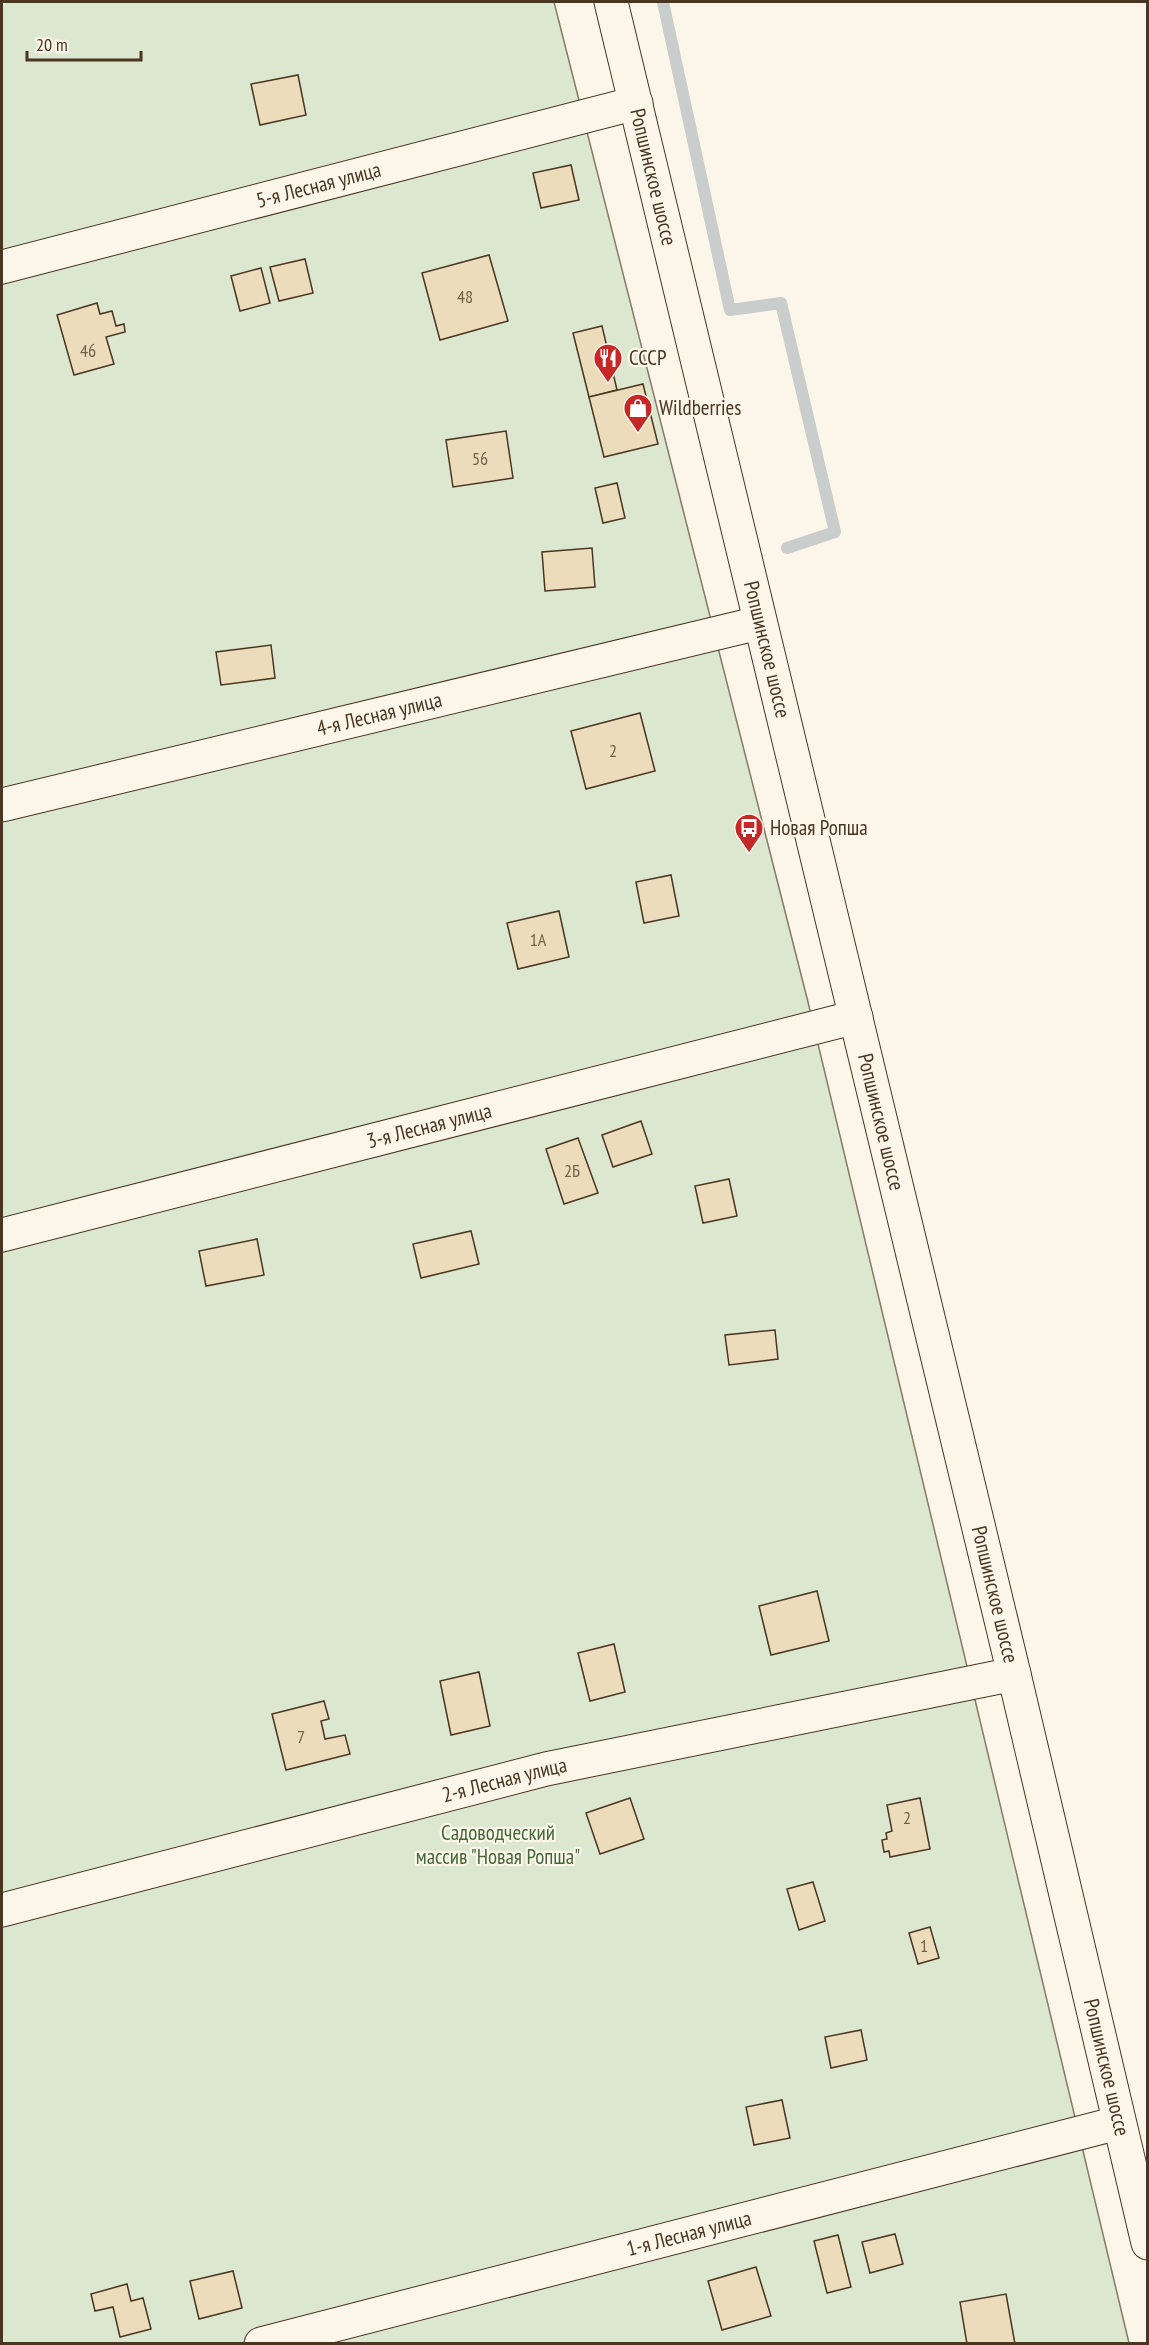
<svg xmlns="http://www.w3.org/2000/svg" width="1149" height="2345" viewBox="0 0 1149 2345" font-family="'PT Sans Narrow',sans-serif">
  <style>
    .green { fill: #dce7d0; stroke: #887966; stroke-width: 1.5 }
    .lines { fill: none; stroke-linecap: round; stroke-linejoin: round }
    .stream { stroke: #c9cecd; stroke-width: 12 }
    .building { fill: #ecdcbc; stroke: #4a3520; stroke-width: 1.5 }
    .street-casing { stroke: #4a3520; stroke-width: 35 }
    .secondary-casing { stroke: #4a3520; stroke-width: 35 }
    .street { stroke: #fbf6e9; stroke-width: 33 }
    .secondary { stroke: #fbf6e9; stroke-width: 33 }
    .labels { text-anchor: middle; stroke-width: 4.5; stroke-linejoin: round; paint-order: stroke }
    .number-label { font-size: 18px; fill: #725f47 }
    .street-label { font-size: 21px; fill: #4a3520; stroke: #fbf6e9 }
    .poi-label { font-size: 21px; fill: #4a3520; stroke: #fbf6e9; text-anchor: start }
    .park-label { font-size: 21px; fill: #436837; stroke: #fbf6e9 }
  </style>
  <rect width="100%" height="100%" fill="#fbf6e9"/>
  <!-- green -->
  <polygon class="green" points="2,2 554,2 807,998 1129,2343 2,2344"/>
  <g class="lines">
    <!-- stream -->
    <polyline class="stream" points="663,2 730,310 781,303 835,532 787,548"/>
  </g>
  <!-- building -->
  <g class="building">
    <polygon points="298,75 306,115 260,125 251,84"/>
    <polygon points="571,165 579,200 541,208 533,173"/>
    <polygon points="489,255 508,321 440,340 422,273"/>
    <polygon points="305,259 313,293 279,301 270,267"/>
    <polygon points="261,268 270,303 240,311 231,276"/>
    <polygon points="97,303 100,314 112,311 116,326 124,324 125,332 106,337 114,364 74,375 57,315"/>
    <polygon points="602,326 617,390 589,397 573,333"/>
    <polygon points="643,384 658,444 604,457 589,397"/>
    <polygon points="506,431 513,478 453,487 446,440"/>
    <polygon points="617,483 625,518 603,523 595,488"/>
    <polygon points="592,548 595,587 545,591 542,552"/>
    <polygon points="271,645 275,678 221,685 216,652"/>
    <polygon points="640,713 655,771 586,789 571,731"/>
    <polygon points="671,875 679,916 644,923 636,882"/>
    <polygon points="559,911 569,957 518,969 507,923"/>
    <polygon points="641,1121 652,1154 613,1167 602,1135"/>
    <polygon points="578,1138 598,1193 564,1204 546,1149"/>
    <polygon points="729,1179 737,1216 703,1223 695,1186"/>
    <polygon points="471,1231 479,1264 421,1278 413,1244"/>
    <polygon points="257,1239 264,1275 206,1286 199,1251"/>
    <polygon points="775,1330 778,1359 729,1365 725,1335"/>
    <polygon points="817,1591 829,1641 771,1655 759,1606"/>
    <polygon points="614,1644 625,1692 590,1701 578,1653"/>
    <polygon points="479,1672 490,1726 451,1735 440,1681"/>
    <polygon points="324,1701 329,1719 321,1721 325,1739 345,1735 350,1754 286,1770 272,1714"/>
    <polygon points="630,1798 644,1839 600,1854 586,1813"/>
    <polygon points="920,1798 930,1849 890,1857 889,1851 884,1852 882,1840 887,1839 886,1833 892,1831 887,1805"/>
    <polygon points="813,1882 825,1921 799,1930 787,1889"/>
    <polygon points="930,1927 939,1958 918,1964 909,1933"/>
    <polygon points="861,2030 867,2060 831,2068 825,2037"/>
    <polygon points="782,2100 790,2138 754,2145 746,2107"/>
    <polygon points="895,2234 903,2264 870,2273 862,2242"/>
    <polygon points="838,2235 851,2287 827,2293 814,2241"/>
    <polygon points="756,2267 771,2316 722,2330 708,2281"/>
    <polygon points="233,2271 242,2308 199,2319 190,2281"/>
    <polygon points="127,2284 131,2301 143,2298 151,2329 120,2337 113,2307 95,2311 91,2294"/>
    <polygon points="1006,2294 1015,2344 967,2344 960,2302"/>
  </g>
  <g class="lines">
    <!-- street casing -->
    <g class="street-casing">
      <g id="street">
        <path id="s1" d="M2,267L636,103"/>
        <path id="s2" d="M2,805L759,623"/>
        <path id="s3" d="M2,1235L856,1017"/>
        <path id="s4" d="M2,1910L546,1769L1014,1674"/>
        <path id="s5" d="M261,2344L1118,2123"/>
      </g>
    </g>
    <!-- secondary casing -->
    <g class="secondary-casing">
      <g id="secondary">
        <path id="s6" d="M611,2L1014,1674L1148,2243"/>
      </g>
    </g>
    <!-- street -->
    <use href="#street" class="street"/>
    <!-- secondary -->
    <use href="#secondary" class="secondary"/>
  </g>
  <!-- icons -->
  <defs>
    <g id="restaurant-pin" transform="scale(1.5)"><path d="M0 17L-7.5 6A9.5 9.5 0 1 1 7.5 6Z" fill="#c62828" stroke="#fbf6e9"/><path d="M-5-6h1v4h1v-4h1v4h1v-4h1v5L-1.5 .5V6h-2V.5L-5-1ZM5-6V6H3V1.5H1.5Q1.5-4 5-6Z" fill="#fff"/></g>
    <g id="shop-pin" transform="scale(1.5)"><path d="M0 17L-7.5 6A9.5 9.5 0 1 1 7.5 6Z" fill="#c62828" stroke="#fbf6e9"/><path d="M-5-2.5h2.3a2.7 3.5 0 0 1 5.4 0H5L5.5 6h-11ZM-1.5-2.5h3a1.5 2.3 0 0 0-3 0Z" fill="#fff"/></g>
    <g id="bus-pin" transform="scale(1.5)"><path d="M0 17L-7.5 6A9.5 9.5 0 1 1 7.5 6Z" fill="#c62828" stroke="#fbf6e9"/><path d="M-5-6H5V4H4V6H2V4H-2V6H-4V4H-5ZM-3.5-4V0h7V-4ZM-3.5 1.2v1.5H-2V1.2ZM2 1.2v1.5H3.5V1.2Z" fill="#fff"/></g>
  </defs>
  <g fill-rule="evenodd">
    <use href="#restaurant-pin" x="608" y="358"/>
    <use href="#shop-pin" x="638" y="408"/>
    <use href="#bus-pin" x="749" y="828"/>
  </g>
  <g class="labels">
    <!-- number labels -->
    <g class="number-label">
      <text x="465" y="303">48</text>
      <text x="88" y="357">46</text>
      <text x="480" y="465">56</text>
      <text x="613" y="757">2</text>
      <text x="538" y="946">1А</text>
      <text x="572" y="1177">2Б</text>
      <text x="301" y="1743">7</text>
      <text x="907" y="1824">2</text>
      <text x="924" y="1952">1</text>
    </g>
    <!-- street labels -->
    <g class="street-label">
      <text dy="7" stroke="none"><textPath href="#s6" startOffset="180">Ропшинское шоссе</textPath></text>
      <text dy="7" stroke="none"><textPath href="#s1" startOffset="327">5-я Лесная улица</textPath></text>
      <text dy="7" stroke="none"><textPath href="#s6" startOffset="666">Ропшинское шоссе</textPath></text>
      <text dy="7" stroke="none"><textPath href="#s2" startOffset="388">4-я Лесная улица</textPath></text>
      <text dy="7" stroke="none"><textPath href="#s6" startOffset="1152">Ропшинское шоссе</textPath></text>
      <text dy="7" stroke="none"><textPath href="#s3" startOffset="441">3-я Лесная улица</textPath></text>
      <text dy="7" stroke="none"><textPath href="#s6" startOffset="1638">Ропшинское шоссе</textPath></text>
      <text dy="7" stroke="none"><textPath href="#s4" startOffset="519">2-я Лесная улица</textPath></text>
      <text dy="7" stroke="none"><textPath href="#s6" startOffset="2124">Ропшинское шоссе</textPath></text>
      <text dy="7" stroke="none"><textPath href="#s5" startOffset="442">1-я Лесная улица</textPath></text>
    </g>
    <!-- poi labels -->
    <g class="poi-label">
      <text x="629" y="365">СССР</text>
      <text x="659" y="415">Wildberries</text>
      <text x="770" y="835">Новая Ропша</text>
    </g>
    <!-- park labels -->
    <g class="park-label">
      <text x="498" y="1840">Садоводческий<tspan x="498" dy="24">массив "Новая Ропша"</tspan></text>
    </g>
  </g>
  <!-- border -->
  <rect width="1149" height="2345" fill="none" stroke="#4a3520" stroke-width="6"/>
  <!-- scale -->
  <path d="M27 51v9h114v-9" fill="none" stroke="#4a3520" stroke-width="3"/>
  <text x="36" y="51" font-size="18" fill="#4a3520" stroke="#fbf6e9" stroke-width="4.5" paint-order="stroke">20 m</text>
</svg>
